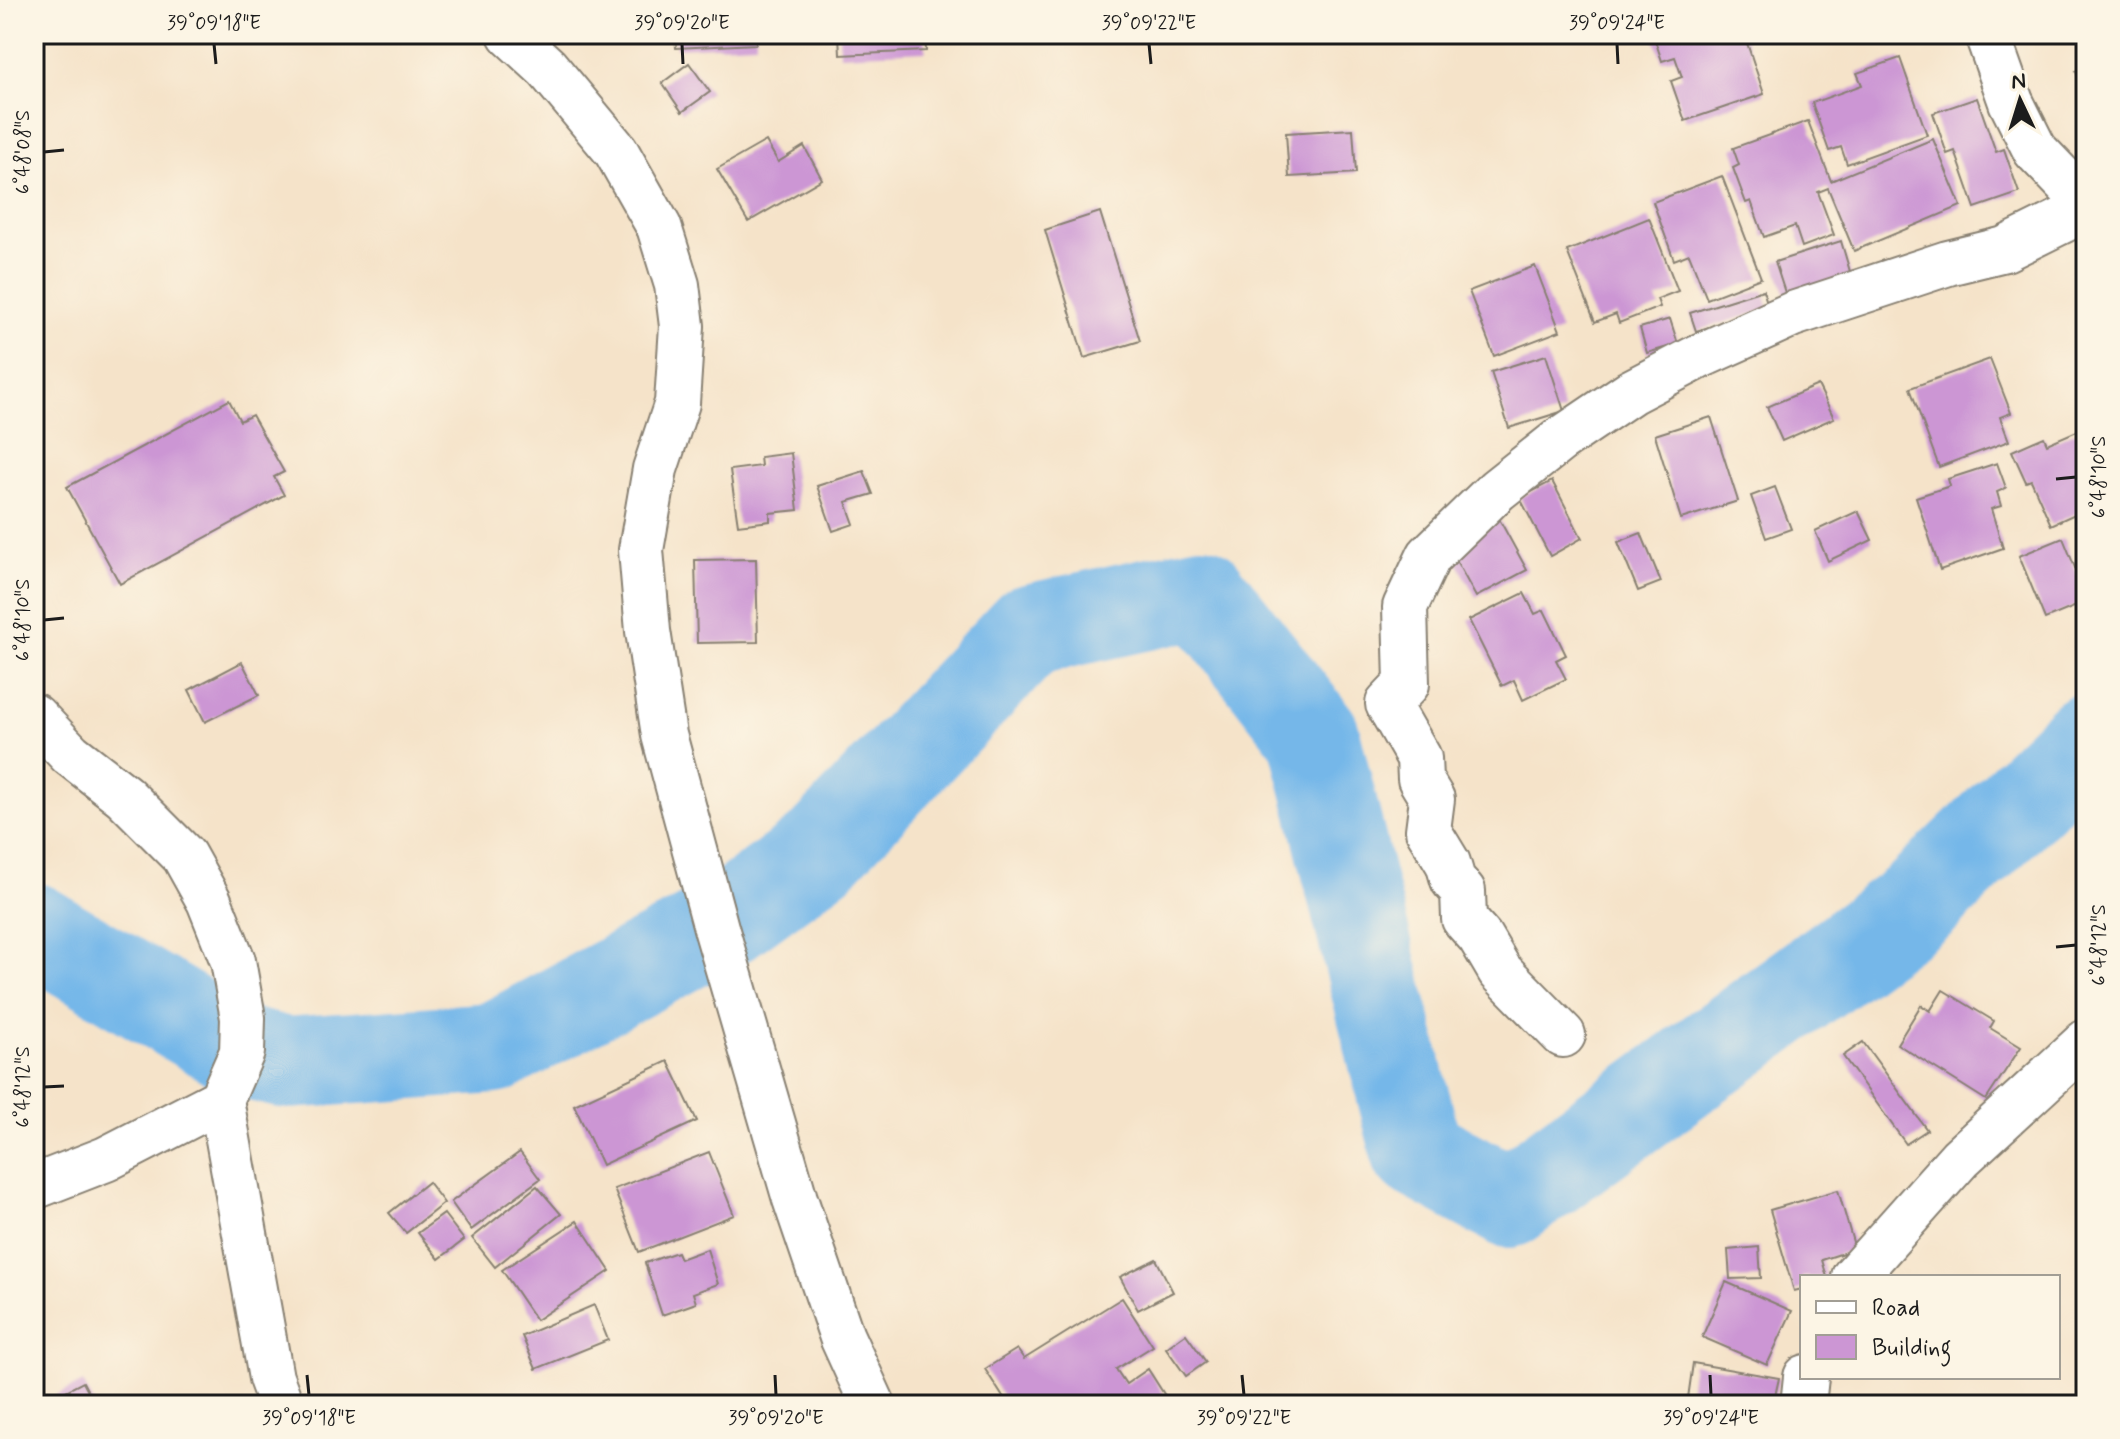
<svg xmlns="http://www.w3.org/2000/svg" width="2120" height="1439" viewBox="0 0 2120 1439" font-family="Mynerve,sans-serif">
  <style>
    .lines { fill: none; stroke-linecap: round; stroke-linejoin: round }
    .river { stroke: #74b7e9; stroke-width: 92 }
    .building { fill: #cc96d4 }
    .street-casing { stroke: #888072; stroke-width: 48 }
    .street { stroke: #fff; stroke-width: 44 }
    .ticks { fill: none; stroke: #1c1c1c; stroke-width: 3 }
    .neatline { fill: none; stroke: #1c1c1c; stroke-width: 3 }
    .ticks-label { font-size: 20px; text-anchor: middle; fill: #1c1c1c }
  </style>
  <rect width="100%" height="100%" fill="#fcf5e5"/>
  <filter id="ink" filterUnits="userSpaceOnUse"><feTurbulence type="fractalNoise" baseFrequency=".0125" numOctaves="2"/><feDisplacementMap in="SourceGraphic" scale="16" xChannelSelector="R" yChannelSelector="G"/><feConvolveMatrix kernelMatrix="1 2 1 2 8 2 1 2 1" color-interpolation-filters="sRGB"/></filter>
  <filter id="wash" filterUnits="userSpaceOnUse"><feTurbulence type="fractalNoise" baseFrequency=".006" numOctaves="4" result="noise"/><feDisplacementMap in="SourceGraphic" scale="32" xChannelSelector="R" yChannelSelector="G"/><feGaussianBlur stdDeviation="1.8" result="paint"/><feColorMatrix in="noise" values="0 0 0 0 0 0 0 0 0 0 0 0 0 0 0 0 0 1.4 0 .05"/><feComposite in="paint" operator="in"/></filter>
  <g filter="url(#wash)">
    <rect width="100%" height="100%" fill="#f5e3c9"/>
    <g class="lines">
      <!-- river -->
      <polyline class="river" points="34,929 242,1052 286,1063 494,1048 716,928 819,853 1029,630 1202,592 1314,735 1417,1152 1509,1202 1920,901 2086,739"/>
    </g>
    <g id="blocks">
      <!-- building -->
      <g class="building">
        <polygon points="675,34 756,34 756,44 676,48"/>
        <polygon points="839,34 925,34 926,51 840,55"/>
        <polygon points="1653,34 1744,34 1764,94 1685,121 1671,81 1682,77 1675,57 1662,61"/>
        <polygon points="1900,58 1927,135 1847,164 1841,147 1829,151 1812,103 1862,85 1857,73"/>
        <polygon points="689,63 710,92 682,112 662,83"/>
        <polygon points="2086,68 2086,97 2076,71"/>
        <polygon points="1977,98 1996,152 2004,149 2019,193 1975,208 1955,151 1947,154 1933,113"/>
        <polygon points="1808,121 1831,181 1933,139 1961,206 1854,251 1828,188 1818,192 1834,235 1802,247 1795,226 1764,237 1751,201 1746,203 1733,168 1739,165 1733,148"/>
        <polygon points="1353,129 1356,173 1289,177 1286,133"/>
        <polygon points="766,141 778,162 804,146 822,179 748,222 717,169"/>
        <polygon points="1722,176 1761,278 1707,299 1689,254 1674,260 1653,202"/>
        <polygon points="1100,212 1140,341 1084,358 1045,230"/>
        <polygon points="1649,218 1678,291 1657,299 1660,307 1619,323 1616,314 1595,322 1567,251"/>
        <polygon points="1841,241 1854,285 1789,305 1775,262"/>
        <polygon points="1535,266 1560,331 1494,356 1469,291"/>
        <polygon points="1763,290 1769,309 1696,331 1690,313"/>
        <polygon points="1670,319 1678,344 1647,353 1640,328"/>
        <polygon points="1546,355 1564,411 1509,428 1491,372"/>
        <polygon points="1990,359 2011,413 2000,417 2009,441 1939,467 1910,388"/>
        <polygon points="1818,385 1834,418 1782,441 1767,407"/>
        <polygon points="229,400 240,421 252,415 284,472 274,477 284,495 120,584 67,487"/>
        <polygon points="1711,417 1738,501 1681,519 1655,435"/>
        <polygon points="2086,427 2086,509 2051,525 2031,480 2026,482 2012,451 2044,437 2047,444"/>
        <polygon points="791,453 798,510 770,513 770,521 738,525 730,470 761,466 760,457"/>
        <polygon points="1997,463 2006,488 1997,492 2001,506 1991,509 2003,548 1940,570 1916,497 1950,486 1948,479"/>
        <polygon points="864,471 873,494 846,502 854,524 833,531 817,486"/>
        <polygon points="1552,481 1582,538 1550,556 1520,498"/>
        <polygon points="1775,487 1791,529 1766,538 1751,496"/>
        <polygon points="1858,511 1872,540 1828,561 1815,531"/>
        <polygon points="1498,517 1527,570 1476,597 1447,544"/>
        <polygon points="1641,533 1661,582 1638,591 1618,542"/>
        <polygon points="2063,538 2086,595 2086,602 2045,619 2019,556"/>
        <polygon points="756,559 758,642 697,643 695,560"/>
        <polygon points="1524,593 1535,614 1544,610 1566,655 1556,660 1566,679 1523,700 1514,680 1502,686 1469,620"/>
        <polygon points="242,662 259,695 205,722 189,690"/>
        <polygon points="1943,990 1994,1021 1990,1028 2021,1047 1986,1100 1897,1044 1921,1005 1930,1011"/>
        <polygon points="1863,1042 1927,1130 1906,1144 1843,1056"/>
        <polygon points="668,1061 697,1121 602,1165 574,1105"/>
        <polygon points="520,1152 540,1179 471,1230 451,1202"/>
        <polygon points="709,1152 734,1215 639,1252 614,1189"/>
        <polygon points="428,1182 444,1203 406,1233 389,1213"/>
        <polygon points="537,1186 561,1214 495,1267 472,1238"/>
        <polygon points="1838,1190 1855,1249 1822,1260 1827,1277 1802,1277 1802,1289 1794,1291 1770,1210"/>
        <polygon points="444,1214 464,1240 439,1259 418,1233"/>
        <polygon points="577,1221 610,1271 536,1320 502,1270"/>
        <polygon points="1759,1247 1761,1278 1730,1279 1728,1250"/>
        <polygon points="707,1249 718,1284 693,1293 696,1303 662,1315 645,1263 677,1252 680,1259"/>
        <polygon points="1156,1259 1173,1292 1138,1310 1120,1277"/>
        <polygon points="1726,1282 1792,1311 1767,1365 1702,1337"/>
        <polygon points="1122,1298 1153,1346 1116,1369 1126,1384 1148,1369 1169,1402 1164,1405 1059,1405 1054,1398 1042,1405 1008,1405 985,1369 1017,1349 1024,1359"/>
        <polygon points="594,1305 608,1340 536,1369 522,1336"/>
        <polygon points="1186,1334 1206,1362 1186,1376 1166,1348"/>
        <polygon points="1693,1363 1779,1378 1773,1405 1687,1405"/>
        <polygon points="83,1382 95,1405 39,1405"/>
      </g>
    </g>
  </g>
  <g filter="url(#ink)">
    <use href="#blocks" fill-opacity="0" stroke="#888072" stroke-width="2"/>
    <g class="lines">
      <!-- street casing -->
      <g class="street-casing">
        <g id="street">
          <polyline points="510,34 547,68 616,151 659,227 677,285 682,326 677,403 655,469 641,550 648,631 664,735 716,928 795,1199 842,1337 873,1405"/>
          <polyline points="1987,34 2011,102 2035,150 2086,203"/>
          <polyline points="34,716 70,754 124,796 184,856 209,901 233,961 243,1018 242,1052 221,1100 106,1159 34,1187"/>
          <polyline points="1563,1035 1500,971 1480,937 1464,919 1463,891 1453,880 1448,863 1428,830 1432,799 1420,779 1419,758 1388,704 1407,684 1405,607 1429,556 1497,490 1560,440 1631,392 1700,356 1793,314 1948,263 2005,249 2086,209"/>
          <polyline points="221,1100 271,1378 281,1405"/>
          <polyline points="1854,1277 1960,1158 2086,1042"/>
          <polyline points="1803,1405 1806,1377"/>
        </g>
      </g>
      <!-- street -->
      <use href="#street" class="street"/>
    </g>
  </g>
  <!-- ticks -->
  <path class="ticks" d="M214,44L216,64M682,44L683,64M1149,44L1151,64M1617,44L1618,64M44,152L64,150M2056,479L2076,477M44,620L64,618M2056,947L2076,945M44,1087L64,1086M307,1375L309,1395M775,1375L776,1395M1242,1375L1244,1395M1710,1375L1711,1395"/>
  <!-- margin -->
  <rect width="2120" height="1439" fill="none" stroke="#fcf5e5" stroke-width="88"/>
  <!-- legend -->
  <rect x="1800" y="1275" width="260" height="104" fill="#fcf5e5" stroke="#a29e95" stroke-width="2"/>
  <rect x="1816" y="1301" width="40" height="12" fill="#ffffff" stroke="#a29e95" stroke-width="2"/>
  <text x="1872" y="1315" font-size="24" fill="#1c1c1c">Road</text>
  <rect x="1816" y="1335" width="40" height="24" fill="#cc96d4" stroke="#a29e95" stroke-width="2"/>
  <text x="1872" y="1355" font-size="24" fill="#1c1c1c">Building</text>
  <!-- north arrow -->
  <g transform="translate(2020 100) rotate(356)" stroke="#fcf5e5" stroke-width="6" paint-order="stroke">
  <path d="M0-6L14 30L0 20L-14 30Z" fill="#1c1c1c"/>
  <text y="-12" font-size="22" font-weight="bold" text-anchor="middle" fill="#1c1c1c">N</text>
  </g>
  <rect x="44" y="44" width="2032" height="1351" class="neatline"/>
  <g class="ticks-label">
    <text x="214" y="29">39°09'18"E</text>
    <text x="682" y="29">39°09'20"E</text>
    <text x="1149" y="29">39°09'22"E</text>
    <text x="1617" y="29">39°09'24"E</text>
    <text transform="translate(22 152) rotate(-90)" y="7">6°48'08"S</text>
    <text transform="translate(2098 477) rotate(-90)" y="7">6°48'10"S</text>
    <text transform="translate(22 620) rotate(-90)" y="7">6°48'10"S</text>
    <text transform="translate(2098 945) rotate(-90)" y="7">6°48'12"S</text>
    <text transform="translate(22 1087) rotate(-90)" y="7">6°48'12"S</text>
    <text x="309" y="1424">39°09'18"E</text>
    <text x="776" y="1424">39°09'20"E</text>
    <text x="1244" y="1424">39°09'22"E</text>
    <text x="1711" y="1424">39°09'24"E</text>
  </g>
</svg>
